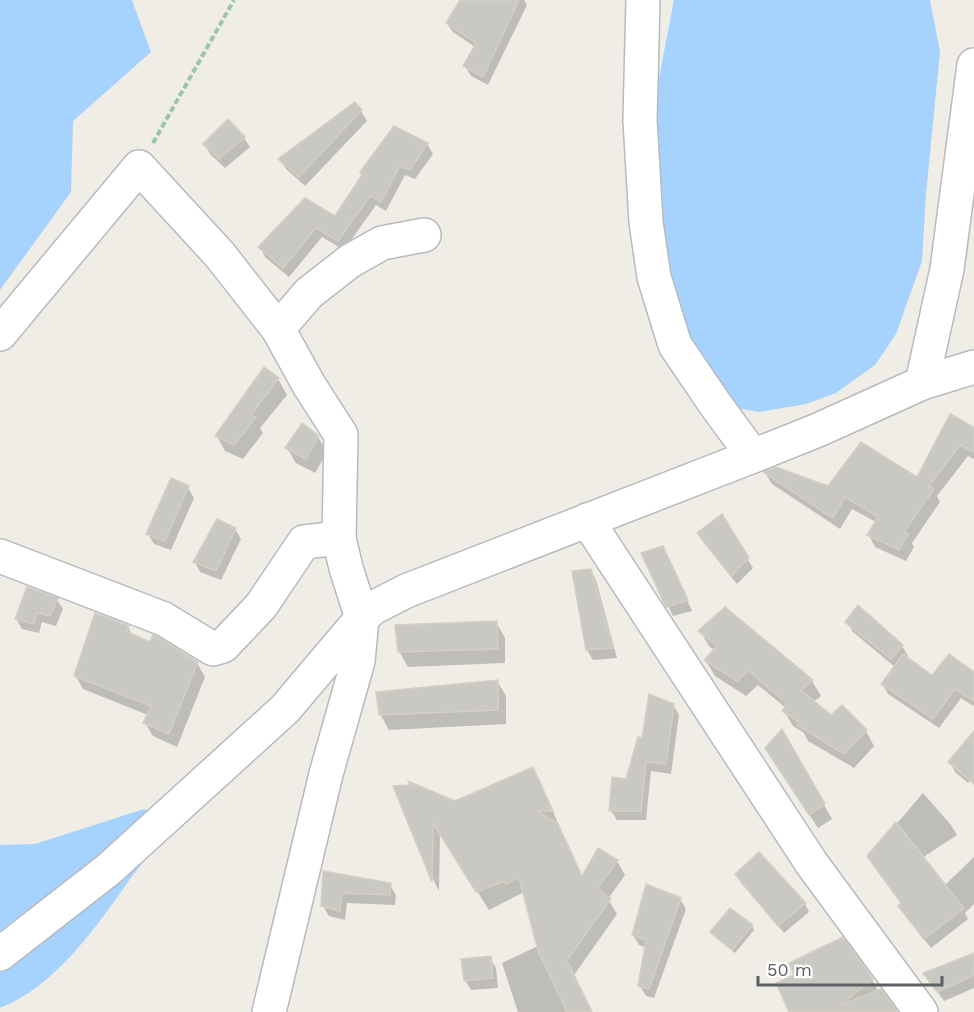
<svg xmlns="http://www.w3.org/2000/svg" width="974" height="1012" viewBox="0 0 974 1012" font-family="'Work Sans',sans-serif">
  <style>
    .water { fill: #a6d3fd }
    .shadow { fill: #0003 }
    .building { fill: #cac8c2; stroke: #d3cfc3; stroke-width: 1.5 }
    .lines { fill: none; stroke-linecap: round; stroke-linejoin: round }
    .minor-casing { stroke: #b7babe; stroke-width: 36 }
    .path { stroke: #9bc6aa; stroke-width: 4; stroke-dasharray: 6 3; stroke-linecap: butt }
    .minor { stroke: #fff; stroke-width: 33 }
  </style>
  <rect width="100%" height="100%" fill="#efede5"/>
  <!-- water -->
  <g class="water">
    <polygon points="0,0 132,0 151,52 73,121 71,192 0,290"/>
    <polygon points="674,0 930,0 940,52 926,194 922,261 896,334 875,365 836,393 806,404 759,412 731,407 664,306 653,109"/>
    <path d="M144,809L155,812C154,821 154,841 151,849C148,857 135,872 130,879C97,926 55,987 0,1008V845L35,844Z"/>
  </g>
  <!-- shadow -->
  <g class="shadow">
    <polygon points="462,0 524,0 527,5 488,85 471,76 465,66 475,47 453,32 447,23"/>
    <polygon points="361,111 367,121 305,186 286,169 280,160"/>
    <polygon points="244,138 250,147 225,168 210,154 204,144"/>
    <polygon points="427,144 433,154 415,179 405,175 386,211 376,205 344,250 322,237 289,277 265,257 260,247 336,218 364,175"/>
    <polygon points="264,369 278,379 287,395 260,428 263,433 243,459 225,451 217,436"/>
    <polygon points="974,429 974,459 968,456 937,496 940,502 912,543 914,547 906,561 875,547 869,535 876,522 852,509 840,529 772,484 765,473 828,487 917,479"/>
    <polygon points="318,437 327,452 315,473 296,463 287,448"/>
    <polygon points="188,488 194,498 171,550 154,544 148,534"/>
    <polygon points="721,516 753,568 737,584 704,543 699,534"/>
    <polygon points="235,529 241,539 221,580 200,572 195,562"/>
    <polygon points="663,548 668,557 692,611 673,616 668,606"/>
    <polygon points="591,570 596,580 617,658 593,660 587,650"/>
    <polygon points="57,600 63,609 56,626 42,622 39,633 22,629 16,619"/>
    <polygon points="725,609 812,681 821,696 813,702 831,717 866,731 874,746 854,768 808,741 804,733 793,726 784,711 786,708 758,685 746,696 715,676 706,661 715,651 709,646 700,631"/>
    <polygon points="496,622 505,638 505,663 408,667 399,651"/>
    <polygon points="847,622 902,646 908,656 906,658 932,677 974,674 974,704 973,706 961,698 939,728 888,694 882,684 895,667 853,632"/>
    <polygon points="128,627 132,635 197,663 205,677 177,747 153,736 145,723 148,715 83,689 75,675"/>
    <polygon points="497,681 506,696 506,724 389,730 380,714"/>
    <polygon points="673,705 679,715 671,774 651,771 646,820 617,820 611,811 627,781 643,740"/>
    <polygon points="782,731 832,819 818,828 775,762"/>
    <polygon points="974,733 974,776 968,783 955,772 950,762"/>
    <polygon points="540,783 559,825 557,825 566,840 583,878 617,861 625,875 608,899 617,914 574,975 592,1012 518,1012 502,963 538,946 524,892 489,910 440,833 439,891 434,881 395,788 455,803"/>
    <polygon points="923,793 951,825 957,835 922,858 944,886 974,857 974,904 965,913 968,919 931,948 906,916 900,906 902,904 869,856"/>
    <polygon points="759,854 805,904 809,912 784,933 741,883 737,875"/>
    <polygon points="325,873 390,885 396,895 395,905 347,903 345,920 329,916 323,906"/>
    <polygon points="680,899 686,909 654,998 646,996 640,986 647,948 639,945 633,935"/>
    <polygon points="752,926 754,930 735,953 715,937 712,932"/>
    <polygon points="974,955 974,988 944,1001 931,983"/>
    <polygon points="490,958 496,968 498,988 471,990 465,980"/>
    <polygon points="872,980 879,992 896,1012 791,1012"/>
  </g>
  <!-- building -->
  <g class="building">
    <polygon points="460,0 519,0 483,77 463,66 476,43 446,23"/>
    <polygon points="355,102 362,110 299,177 278,159"/>
    <polygon points="228,119 245,137 219,159 203,144"/>
    <polygon points="394,126 428,143 410,170 400,166 381,202 370,196 338,241 316,228 283,268 258,247 305,198 335,216 362,175 360,172"/>
    <polygon points="264,367 279,378 251,415 256,417 234,445 215,436"/>
    <polygon points="950,414 974,427 974,452 960,445 930,485 929,486 934,489 904,532 908,534 899,550 867,535 878,517 845,497 833,518 763,472 776,467 828,486 861,442 917,477"/>
    <polygon points="302,423 319,436 306,459 285,448"/>
    <polygon points="171,478 189,486 165,541 146,534"/>
    <polygon points="722,514 749,558 731,576 697,533"/>
    <polygon points="217,519 236,528 216,571 193,562"/>
    <polygon points="663,546 688,600 666,607 641,553"/>
    <polygon points="591,569 613,648 586,650 572,571"/>
    <polygon points="27,587 58,598 50,616 37,613 34,624 15,619"/>
    <polygon points="858,605 903,645 891,659 845,622"/>
    <polygon points="725,607 813,680 801,690 831,715 842,705 867,730 844,754 797,725 799,722 782,711 787,704 749,671 737,681 704,660 717,646 698,631"/>
    <polygon points="95,613 129,626 126,631 150,642 153,635 156,636 198,662 169,734 143,723 151,706 74,676"/>
    <polygon points="497,621 498,649 398,652 395,625"/>
    <polygon points="903,654 932,675 949,654 974,672 974,701 955,689 933,719 881,684"/>
    <polygon points="498,680 498,710 379,715 376,692"/>
    <polygon points="649,694 674,704 666,764 646,762 641,811 609,811 612,777 626,779 638,737 642,738"/>
    <polygon points="782,729 825,804 809,815 765,748"/>
    <polygon points="974,731 974,784 948,762"/>
    <polygon points="533,767 553,811 537,811 558,824 582,876 598,848 618,860 597,889 611,899 567,960 592,1012 567,1012 538,951 519,877 506,884 505,881 476,892 433,823 432,882 393,786 410,785 408,781 455,801"/>
    <polygon points="896,822 964,908 924,939 898,906 901,903 867,856"/>
    <polygon points="759,852 806,903 778,926 735,874"/>
    <polygon points="323,871 391,883 390,895 342,893 340,911 321,906"/>
    <polygon points="646,884 681,898 649,989 638,986 646,940 632,935"/>
    <polygon points="730,908 753,925 732,950 710,932"/>
    <polygon points="843,937 873,979 839,1006 881,989 898,1012 789,1012 776,983 794,975 789,963"/>
    <polygon points="974,953 974,975 937,992 923,973"/>
    <polygon points="491,956 493,978 464,981 461,959"/>
  </g>
  <g class="lines">
    <!-- minor casing -->
    <g class="minor-casing">
      <g id="minor">
        <polyline points="643,0 640,120 646,222 654,277 675,345 715,404 753,456"/>
        <polyline points="278,329 309,293 350,261 382,243 424,235"/>
        <polyline points="0,334 139,167 220,255 278,329 309,385 341,435 339,538 346,568 362,618 285,709 109,869 0,954"/>
        <polyline points="922,383 947,269 974,65"/>
        <polyline points="587,520 812,864 921,1012"/>
        <polyline points="0,556 164,619 213,649 223,646 261,606 304,542 339,538"/>
        <polyline points="269,1012 326,774 358,661 362,618 373,608 406,591 753,456 818,430 922,383 974,367"/>
      </g>
    </g>
    <!-- path -->
    <polyline class="path" points="153,143 234,0"/>
    <!-- minor -->
    <use href="#minor" class="minor"/>
  </g>
  <!-- scale -->
  <path d="M758 976v9h184v-9" fill="none" stroke="#5d6065" stroke-width="3"/>
  <text x="767" y="976" font-size="18" fill="#5d6065" stroke="#ffffff" stroke-width="4.5" paint-order="stroke">50 m</text>
</svg>
